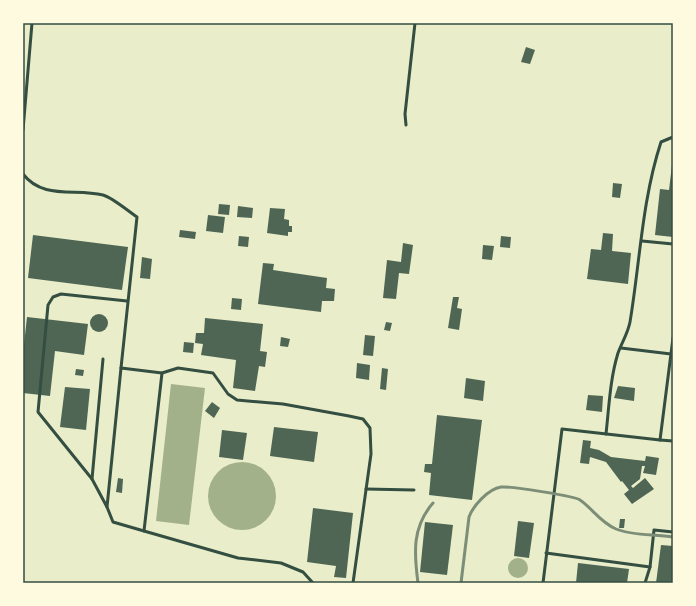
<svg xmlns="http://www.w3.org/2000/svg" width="696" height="606" viewBox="0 0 696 606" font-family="Barlow,sans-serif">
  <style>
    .water { fill: #a3b18a }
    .building { fill: #4f6655 }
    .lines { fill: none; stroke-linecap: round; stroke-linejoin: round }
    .service { stroke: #344e41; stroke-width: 3 }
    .rail { stroke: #7c8e77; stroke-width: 3 }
    .neatline { fill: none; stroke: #344e41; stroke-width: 1.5 }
  </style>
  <rect width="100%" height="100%" fill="#e9edc9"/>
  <!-- water -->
  <g class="water">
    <polygon points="171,384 205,388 189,525 156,521"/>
    <circle cx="242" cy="496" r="34"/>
    <circle cx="518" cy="568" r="10"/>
  </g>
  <!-- building -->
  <g class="building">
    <polygon points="526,47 535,50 530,64 521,62"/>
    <polygon points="672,165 673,165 673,237 655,235 660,189 669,190"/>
    <polygon points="613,183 622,184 620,198 612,197"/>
    <polygon points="219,204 230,205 229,215 218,214"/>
    <polygon points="238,206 253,208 252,218 237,217"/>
    <polygon points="270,208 285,209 284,219 289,220 289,226 292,226 292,232 288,232 288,236 267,233"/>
    <polygon points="208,215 225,217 223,233 206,231"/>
    <polygon points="180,230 196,232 195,239 179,237"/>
    <polygon points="603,233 613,234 612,251 631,253 628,284 587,279 591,249 601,250"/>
    <polygon points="33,235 128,247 122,290 28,278"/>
    <polygon points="239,236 249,237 248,247 238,246"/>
    <polygon points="501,236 511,237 510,248 500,247"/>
    <polygon points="403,243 413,245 409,274 399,273 396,299 383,298 387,260 401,262"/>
    <polygon points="483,245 494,246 492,260 482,259"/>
    <polygon points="142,257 152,259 150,279 140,278"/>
    <polygon points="263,263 274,264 273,270 327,278 326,288 335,289 334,301 322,301 321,312 258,304"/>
    <polygon points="453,297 459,297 457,308 462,309 459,330 448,328"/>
    <polygon points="232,298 242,299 241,310 231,309"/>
    <circle cx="99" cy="323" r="9"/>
    <polygon points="27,317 88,324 84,355 55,351 50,396 23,393 23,353"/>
    <polygon points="205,318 263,324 260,351 267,352 265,367 259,366 255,391 233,388 236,360 201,355 203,344 195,343 196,333 204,333"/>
    <polygon points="386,322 392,323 390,331 384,330"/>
    <polygon points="365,335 375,336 373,356 363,355"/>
    <polygon points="281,337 290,339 288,347 280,346"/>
    <polygon points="184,342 194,343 193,353 183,352"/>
    <polygon points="357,363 370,365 369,380 356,378"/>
    <polygon points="382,368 388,369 386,390 380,389"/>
    <polygon points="76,369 84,370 83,376 75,375"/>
    <polygon points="466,378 485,381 483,401 464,398"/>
    <polygon points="618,386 635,388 634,401 614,398"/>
    <polygon points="65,387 90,389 86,430 60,427"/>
    <polygon points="588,395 603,396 602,412 586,410"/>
    <polygon points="212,402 220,408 214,418 205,411"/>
    <polygon points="437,415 482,420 472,500 429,495 431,473 424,472 425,464 432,464"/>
    <polygon points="274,427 318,432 314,462 270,456"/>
    <polygon points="222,430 247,433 243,460 219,457"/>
    <polygon points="583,440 591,441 590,448 599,450 611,457 645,461 646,456 659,458 656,475 643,473 645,466 642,466 640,479 631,486 633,488 645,478 654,489 632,504 624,494 629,490 622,481 621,482 606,462 590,457 589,464 580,463"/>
    <polygon points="118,478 123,479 122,493 116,492"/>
    <polygon points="313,508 353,513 346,578 334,577 336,566 307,562"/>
    <polygon points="620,519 625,519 624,528 619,528"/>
    <polygon points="518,521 534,523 529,558 514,556"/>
    <polygon points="425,522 453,525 447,575 420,572"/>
    <polygon points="661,545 673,546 673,583 656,583"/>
    <polygon points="578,563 629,569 627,583 576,583"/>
  </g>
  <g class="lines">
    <!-- service -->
    <g class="service">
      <polyline points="406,125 405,114 415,23"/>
      <polyline points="23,130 32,23"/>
      <path d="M23,174C43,200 75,188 103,195C113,198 128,211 137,217L121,368"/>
      <polyline points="642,241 673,244"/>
      <polyline points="621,348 671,354"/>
      <polyline points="103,359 92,479 107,507"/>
      <polyline points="162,373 144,531 238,558 281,563 303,572 313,583"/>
      <path d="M606,434C609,407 610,379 618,353C622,342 628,333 630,322C640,262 642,200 661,142L673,137"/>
      <polyline points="660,440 673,441"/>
      <polyline points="92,479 38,412 48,305 53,297 61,294 127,301"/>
      <polyline points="366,489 414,490"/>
      <polyline points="144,531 113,522 107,507 121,368 162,373 178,368 213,373 228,394 237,400 283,404 349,416 363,419 370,428 371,454 353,583"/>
      <polyline points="546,553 650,567"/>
      <polyline points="543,583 562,429 660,440 673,338"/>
      <polyline points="645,583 650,567 654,530 673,532"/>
    </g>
    <!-- rail -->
    <g class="rail">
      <path d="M418,583C414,553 412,527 433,503"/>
      <path d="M461,583L469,517C473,506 488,489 501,487C509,486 575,496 580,500C593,509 600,522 616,529C633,536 654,534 673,537"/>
    </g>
  </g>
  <!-- border -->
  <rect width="696" height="606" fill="none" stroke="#fefae0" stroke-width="48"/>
  <rect x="24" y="24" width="648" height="558" class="neatline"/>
</svg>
